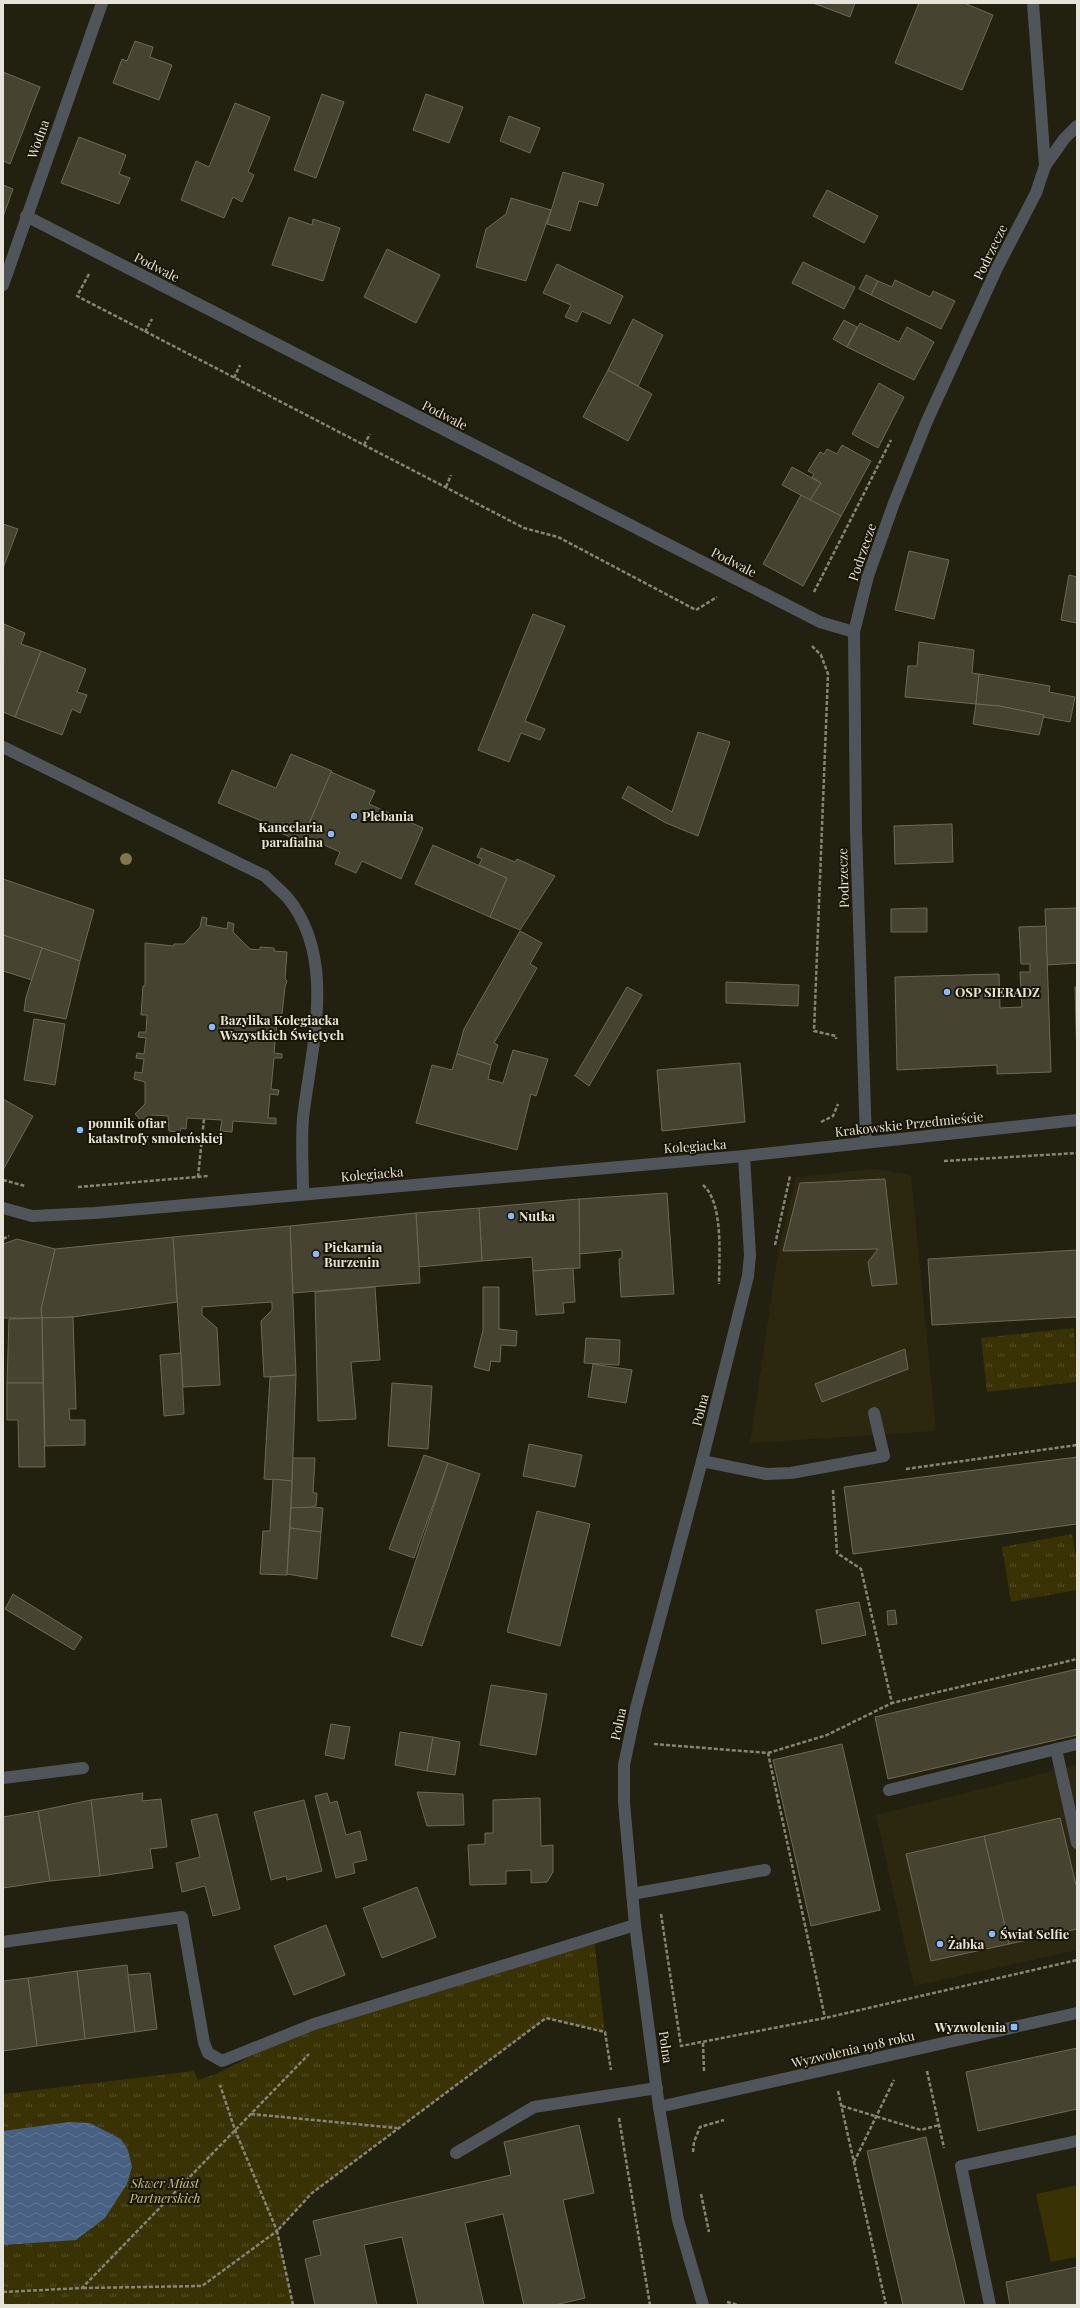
<svg xmlns="http://www.w3.org/2000/svg" width="1080" height="2308" viewBox="0 0 1080 2308" font-family="'Playfair Display',serif">
  <style>
    .built { fill: #2c2810 }
    .grass { fill: #393205 }
    .park { fill: url(#park-tufts) }
    .water { fill: url(#water-waves) }
    .building { fill: #464331; stroke: #6c6956 }
    .lines { fill: none; stroke-linecap: round; stroke-linejoin: round }
    .path { stroke: #868476; stroke-width: 2.5; stroke-dasharray: 4 2; stroke-linecap: butt }
    .minor { stroke: #50555c; stroke-width: 12 }
    .tree { fill: #807849 }
    .poi-dot { fill: #8bbafc; stroke: #191606; stroke-width: 1.5 }
    .labels { text-anchor: middle; stroke-width: 4; stroke-linejoin: round; paint-order: stroke }
    .street-label { font-size: 13px; fill: #e6e4d9; stroke: #191606 }
    .poi-label { font-size: 13px; font-weight: bold; fill: #e6e4d9; stroke: #191606; text-anchor: start }
    .park-label { font-size: 13px; font-style: italic; fill: #ccc079; stroke: #191606 }
  </style>
  <defs>
    <pattern id="park-tufts" width="24" height="20" patternUnits="userSpaceOnUse"><rect width="24" height="20" fill="#393205"/><path d="M3 7l-1-3M5 7V3M7 7l1-3M15 17l-1-3M17 17v-4M19 17l1-3" fill="none" stroke="#565029"/></pattern>
    <pattern id="water-waves" width="16" height="10" patternUnits="userSpaceOnUse"><rect width="16" height="10" fill="#486082"/><path d="M0 5q4-4 8 0t8 0" fill="none" stroke="#627793"/></pattern>
  </defs>
  <rect width="100%" height="100%" fill="#22200f"/>
  <!-- built -->
  <g class="built">
    <polygon points="875,1169 911,1175 936,1431 750,1443 779,1246 796,1177"/>
    <polygon points="1077,1765 1077,1950 914,1986 876,1815"/>
  </g>
  <!-- grass -->
  <polygon class="grass" points="1077,2185 1077,2257 1051,2262 1036,2194"/>
  <!-- park -->
  <g class="park">
    <polygon points="1074,1328 1077,1382 987,1392 981,1338"/>
    <polygon points="1072,1534 1077,1563 1077,1590 1011,1602 1002,1547"/>
    <polygon points="594,1938 605,2032 546,2018 312,2193 277,2231 294,2305 3,2305 3,2094 194,2071 198,2080 216,2074 314,2024"/>
  </g>
  <!-- water -->
  <polygon class="water" points="69,2122 90,2123 121,2139 128,2150 132,2167 127,2184 105,2218 76,2240 3,2245 3,2131"/>
  <!-- building -->
  <g class="building">
    <polygon points="813,3 855,3 850,17"/>
    <polygon points="919,3 964,3 993,15 962,90 895,63"/>
    <polygon points="135,41 153,47 150,57 172,65 159,100 113,83 122,59 127,61"/>
    <polygon points="3,72 40,87 10,164 3,161"/>
    <polygon points="322,94 344,102 316,178 294,170"/>
    <polygon points="426,94 463,107 449,143 413,130"/>
    <polygon points="235,103 270,117 248,172 254,175 242,202 233,197 224,218 181,200 196,161 209,167"/>
    <polygon points="509,116 540,128 530,153 500,141"/>
    <polygon points="79,137 126,155 119,174 130,178 119,204 61,183"/>
    <polygon points="563,172 604,184 597,206 579,201 570,231 547,224"/>
    <polygon points="3,185 13,189 3,217"/>
    <polygon points="827,190 878,216 864,243 813,216"/>
    <polygon points="511,198 551,210 526,281 476,267 486,229 506,214"/>
    <polygon points="289,217 312,225 313,219 340,228 323,281 272,265"/>
    <polygon points="387,249 440,275 416,323 364,297"/>
    <polygon points="803,262 855,287 844,309 792,283"/>
    <polygon points="557,264 623,296 610,324 582,311 577,322 565,317 571,305 543,293"/>
    <polygon points="866,275 878,281 871,295 859,289"/>
    <polygon points="895,280 930,297 933,291 955,301 941,329 871,295 878,281 892,287"/>
    <polygon points="633,319 663,335 638,386 608,370"/>
    <polygon points="844,320 857,327 847,347 833,339"/>
    <polygon points="860,323 899,342 907,327 934,342 914,380 847,347"/>
    <polygon points="608,370 652,394 628,441 583,417"/>
    <polygon points="879,383 904,397 878,448 852,434"/>
    <polygon points="842,445 871,461 841,516 810,500 821,483 812,477 814,474 808,471 820,452 824,454 827,449 837,454"/>
    <polygon points="792,467 821,483 810,500 782,485"/>
    <polygon points="801,495 841,516 803,586 763,564"/>
    <polygon points="3,524 18,529 3,568"/>
    <polygon points="909,551 949,560 934,619 895,610"/>
    <polygon points="1069,575 1077,577 1077,623 1061,620"/>
    <polygon points="533,614 565,626 525,721 545,729 540,740 521,733 509,762 478,750"/>
    <polygon points="4,624 25,633 21,644 41,651 15,717 3,712"/>
    <polygon points="919,642 974,650 972,673 979,674 976,704 905,697 908,666 917,666"/>
    <polygon points="41,651 86,669 77,692 87,695 80,713 72,709 62,735 15,717"/>
    <polygon points="979,674 1050,686 1049,692 1075,697 1070,722 1043,717 1044,715 999,706 976,704"/>
    <polygon points="976,704 999,706 1044,715 1039,735 973,724"/>
    <polygon points="698,732 730,742 698,836 666,823 622,798 628,786 672,812"/>
    <polygon points="291,754 332,771 301,842 261,824 262,821 218,803 232,770 276,788"/>
    <polygon points="331,772 375,791 369,804 423,828 401,879 362,861 356,873 335,864 340,852 304,836"/>
    <polygon points="952,824 953,862 895,864 894,826"/>
    <polygon points="433,845 507,878 490,917 415,884"/>
    <polygon points="481,848 515,862 517,859 555,876 520,930 490,917 507,878 479,865 482,859 477,857"/>
    <polygon points="3,879 94,910 80,961 3,935"/>
    <polygon points="927,908 927,932 891,932 891,909"/>
    <polygon points="1077,908 1077,963 1047,965 1045,909"/>
    <polygon points="202,917 207,918 206,925 227,929 228,922 234,924 233,932 250,949 260,950 260,947 274,948 274,951 287,952 285,979 287,981 285,987 282,1014 285,1017 285,1023 277,1023 274,1053 282,1054 282,1058 274,1058 271,1089 279,1090 278,1095 270,1094 268,1118 276,1118 276,1124 233,1121 232,1132 220,1131 222,1120 187,1118 186,1129 181,1128 180,1132 169,1131 168,1116 153,1115 143,1123 135,1114 145,1104 145,1082 134,1079 135,1072 142,1073 144,1059 136,1058 137,1053 144,1054 146,1038 138,1037 139,1032 146,1032 147,1015 141,1015 143,986 145,986 145,943 174,946 174,944 184,944 200,927"/>
    <polygon points="1046,926 1051,1072 997,1074 997,1065 897,1070 895,977 999,974 1000,1008 1022,1007 1020,972 1030,972 1030,964 1021,964 1019,927"/>
    <polygon points="520,931 542,943 530,964 537,968 494,1043 498,1045 491,1065 457,1054 464,1029"/>
    <polygon points="3,935 42,948 32,980 3,971"/>
    <polygon points="42,948 80,961 66,1019 24,1011 26,997"/>
    <polygon points="726,982 799,985 798,1006 726,1003"/>
    <polygon points="627,987 642,995 589,1086 574,1075 575,1076"/>
    <polygon points="1075,987 1077,987 1077,1062"/>
    <polygon points="34,1019 65,1024 55,1085 24,1080"/>
    <polygon points="513,1050 548,1059 536,1096 531,1094 517,1150 416,1123 432,1065 452,1070 457,1054 491,1065 488,1079 503,1083"/>
    <polygon points="740,1063 745,1122 662,1131 657,1070"/>
    <polygon points="3,1099 33,1116 3,1170"/>
    <polygon points="885,1179 897,1284 872,1286 868,1262 878,1249 783,1251 800,1183"/>
    <polygon points="667,1193 674,1294 621,1297 619,1259 622,1258 622,1250 579,1254 579,1199"/>
    <polygon points="579,1199 580,1268 533,1271 532,1257 482,1261 479,1208"/>
    <polygon points="479,1208 482,1261 419,1267 416,1213"/>
    <polygon points="416,1213 420,1283 293,1293 290,1226"/>
    <polygon points="290,1226 296,1375 264,1377 261,1321 272,1310 272,1302 202,1307 202,1315 217,1328 220,1385 183,1387 173,1237"/>
    <polygon points="173,1237 177,1302 73,1317 42,1318 41,1309 55,1249"/>
    <polygon points="17,1239 55,1249 41,1309 42,1318 3,1318 3,1244"/>
    <polygon points="1077,1250 1077,1317 932,1325 928,1259"/>
    <polygon points="573,1268 575,1302 563,1303 564,1313 536,1315 533,1271"/>
    <polygon points="375,1287 380,1360 351,1362 356,1419 318,1421 315,1292"/>
    <polygon points="483,1287 499,1287 499,1329 517,1331 516,1346 501,1345 500,1362 491,1361 489,1371 474,1367 483,1330"/>
    <polygon points="73,1317 76,1409 69,1409 70,1420 85,1420 85,1445 45,1446 42,1318"/>
    <polygon points="42,1318 43,1383 7,1383 9,1319"/>
    <polygon points="586,1338 620,1340 619,1365 584,1363"/>
    <polygon points="905,1349 908,1369 822,1402 815,1384"/>
    <polygon points="181,1353 184,1414 164,1416 160,1355"/>
    <polygon points="593,1364 632,1370 626,1403 588,1397"/>
    <polygon points="296,1375 292,1481 264,1479 270,1377"/>
    <polygon points="7,1383 43,1383 45,1467 19,1467 18,1420 7,1420"/>
    <polygon points="392,1383 432,1386 428,1449 388,1446"/>
    <polygon points="529,1444 582,1455 575,1487 523,1476"/>
    <polygon points="424,1455 448,1463 414,1558 389,1549"/>
    <polygon points="1077,1457 1077,1524 853,1554 844,1487"/>
    <polygon points="293,1458 315,1458 313,1493 317,1493 316,1506 313,1506 313,1508 291,1508"/>
    <polygon points="448,1463 480,1474 422,1646 391,1636"/>
    <polygon points="273,1479 292,1481 287,1575 260,1574 263,1531 270,1531"/>
    <polygon points="313,1507 323,1508 321,1532 290,1528 291,1508"/>
    <polygon points="537,1511 590,1524 560,1646 507,1632"/>
    <polygon points="290,1528 321,1532 317,1579 287,1574"/>
    <polygon points="13,1594 82,1637 74,1650 5,1609"/>
    <polygon points="859,1602 866,1635 822,1644 816,1610"/>
    <polygon points="895,1610 897,1624 888,1625 887,1611"/>
    <polygon points="1077,1669 1077,1735 888,1779 875,1717"/>
    <polygon points="491,1685 547,1694 536,1755 480,1745"/>
    <polygon points="331,1724 350,1727 344,1759 325,1755"/>
    <polygon points="400,1732 433,1737 427,1771 395,1765"/>
    <polygon points="433,1737 460,1742 455,1775 427,1771"/>
    <polygon points="842,1744 880,1910 811,1926 773,1760"/>
    <polygon points="417,1792 463,1794 464,1825 427,1826"/>
    <polygon points="143,1793 142,1801 161,1799 167,1847 150,1849 153,1868 100,1876 91,1800"/>
    <polygon points="327,1793 330,1803 337,1801 346,1835 360,1831 367,1860 353,1863 355,1873 336,1878 315,1796"/>
    <polygon points="540,1798 541,1846 553,1845 553,1872 547,1882 531,1883 531,1870 506,1871 506,1884 470,1885 468,1845 485,1844 485,1833 493,1833 493,1800"/>
    <polygon points="91,1800 100,1876 50,1881 38,1811"/>
    <polygon points="304,1800 322,1871 287,1880 286,1876 271,1880 254,1812"/>
    <polygon points="38,1811 50,1881 3,1888 3,1817"/>
    <polygon points="217,1814 240,1909 213,1916 205,1886 182,1892 176,1863 200,1857 191,1820"/>
    <polygon points="1060,1818 1077,1889 1077,1929 1009,1944 984,1836"/>
    <polygon points="984,1836 1009,1944 931,1961 906,1854"/>
    <polygon points="417,1887 436,1937 382,1958 363,1908"/>
    <polygon points="326,1925 345,1975 294,1995 274,1946"/>
    <polygon points="127,1965 135,2032 85,2039 77,1971"/>
    <polygon points="77,1971 85,2039 37,2046 28,1978"/>
    <polygon points="150,1973 157,2029 135,2032 128,1975"/>
    <polygon points="28,1978 37,2046 3,2051 3,1981"/>
    <polygon points="1077,2048 1077,2109 978,2131 966,2072"/>
    <polygon points="579,2125 594,2193 563,2200 585,2298 555,2305 524,2305 503,2214 465,2223 484,2305 418,2305 402,2237 364,2245 377,2305 315,2305 305,2259 321,2255 313,2221 511,2175 504,2142"/>
    <polygon points="926,2137 965,2305 903,2305 867,2151"/>
    <polygon points="1077,2267 1077,2305 1010,2305 1006,2282"/>
  </g>
  <g class="lines">
    <!-- path -->
    <g class="path">
      <polyline points="89,274 77,296 524,528 558,537 696,610 717,597"/>
      <polyline points="145,332 152,319"/>
      <polyline points="234,378 240,365"/>
      <polyline points="364,445 370,434"/>
      <polyline points="446,487 451,475"/>
      <polyline points="814,592 891,440"/>
      <polyline points="812,646 821,655 828,674 814,1031 836,1036 836,1039"/>
      <polyline points="821,1122 833,1116 838,1104"/>
      <polyline points="944,1161 1077,1153"/>
      <polyline points="198,1177 204,1119"/>
      <polyline points="3,1180 25,1186"/>
      <path d="M703,1185C724,1203 719,1258 719,1284"/>
      <polyline points="78,1187 208,1176"/>
      <polyline points="3,1239 9,1236"/>
      <polyline points="775,1245 790,1176"/>
      <polyline points="906,1469 1077,1445"/>
      <polyline points="833,1490 837,1553 861,1569 892,1703 1077,1659"/>
      <polyline points="654,1744 768,1753 825,2018"/>
      <polyline points="768,1753 827,1735 892,1703"/>
      <polyline points="661,1914 681,2046 825,2018 1077,1960"/>
      <polyline points="703,2043 704,2071"/>
      <polyline points="927,2071 944,2148"/>
      <polyline points="838,2091 886,2305"/>
      <polyline points="842,2106 921,2130 939,2125"/>
      <polyline points="251,2114 397,2128"/>
      <polyline points="619,2118 650,2305"/>
      <polyline points="693,2152 694,2142 700,2127 724,2120"/>
      <polyline points="854,2162 894,2080"/>
      <polyline points="701,2194 709,2232"/>
      <polyline points="83,2288 202,2286 277,2231 235,2130 220,2085"/>
      <polyline points="3,2292 82,2288 309,2054"/>
      <polyline points="727,2302 738,2305"/>
      <polyline points="293,2305 277,2231 312,2193 546,2018 605,2032 611,2070"/>
    </g>
    <!-- minor -->
    <g class="minor">
      <polyline points="1045,166 1064,139 1077,126"/>
      <polyline points="26,216 820,622 854,632"/>
      <polyline points="3,285 102,3"/>
      <path d="M3,747L265,876C272,883 280,890 287,897C338,958 311,1048 303,1118C301,1143 303,1169 303,1194"/>
      <polyline points="866,1142 856,829 854,632 868,576 894,503 927,421 997,268 1036,193 1045,166 1033,3"/>
      <polyline points="3,1208 32,1216 95,1213 744,1156 1077,1120"/>
      <polyline points="702,1461 766,1474 791,1473 884,1456 874,1413"/>
      <polyline points="1056,1749 1077,1843"/>
      <polyline points="3,1778 83,1768"/>
      <polyline points="889,1790 1077,1744"/>
      <polyline points="632,1894 765,1870"/>
      <polyline points="3,1942 182,1917 204,2043 208,2053 222,2061 314,2024 635,1925"/>
      <polyline points="659,2107 1077,2013"/>
      <polyline points="456,2153 534,2107 657,2088"/>
      <polyline points="703,2305 678,2220 659,2107 635,1925 624,1803 624,1765 636,1708 702,1461 748,1276 750,1255 744,1156"/>
      <polyline points="990,2305 961,2166 1077,2141"/>
    </g>
  </g>
  <!-- trees -->
  <circle class="tree" cx="126" cy="859" r="6"/>
  <!-- markers -->
  <g class="poi-dot">
    <circle cx="354" cy="816" r="4"/>
    <circle cx="331" cy="834" r="4"/>
    <circle cx="947" cy="992" r="4"/>
    <circle cx="212" cy="1027" r="4"/>
    <circle cx="80" cy="1130" r="4"/>
    <circle cx="511" cy="1216" r="4"/>
    <circle cx="316" cy="1254" r="4"/>
    <circle cx="992" cy="1934" r="4"/>
    <circle cx="940" cy="1944" r="4"/>
    <rect x="1010" y="2023" width="8" height="8" rx="2"/>
  </g>
  <g class="labels">
    <!-- street labels -->
    <g class="street-label">
      <text transform="translate(38 139) rotate(-70)" y="5">Wodna</text>
      <text transform="translate(990 252) rotate(-64)" y="5">Podrzecze</text>
      <text transform="translate(157 267) rotate(27)" y="5">Podwale</text>
      <text transform="translate(445 415) rotate(27)" y="5">Podwale</text>
      <text transform="translate(862 552) rotate(-71)" y="5">Podrzecze</text>
      <text transform="translate(734 562) rotate(27)" y="5">Podwale</text>
      <text transform="translate(843 878) rotate(-92)" y="5">Podrzecze</text>
      <text transform="translate(909 1124) rotate(-6)" y="5">Krakowskie Przedmieście</text>
      <text transform="translate(695 1146) rotate(-4)" y="5">Kolegiacka</text>
      <text transform="translate(372 1174) rotate(-5)" y="5">Kolegiacka</text>
      <text transform="translate(700 1410) rotate(-76)" y="5">Polna</text>
      <text transform="translate(618 1724) rotate(-78)" y="5">Polna</text>
      <text transform="translate(666 2047) rotate(82)" y="5">Polna</text>
      <text transform="translate(853 2049) rotate(-13)" y="5">Wyzwolenia 1918 roku</text>
    </g>
    <!-- poi labels -->
    <g class="poi-label">
      <text x="362" y="821">Plebania</text>
      <text x="323" y="832" text-anchor="end">Kancelaria<tspan x="323" dy="15">parafialna</tspan></text>
      <text x="955" y="997">OSP SIERADZ</text>
      <text x="220" y="1025">Bazylika Kolegiacka<tspan x="220" dy="15">Wszystkich Świętych</tspan></text>
      <text x="88" y="1128">pomnik ofiar<tspan x="88" dy="15">katastrofy smoleńskiej</tspan></text>
      <text x="519" y="1221">Nutka</text>
      <text x="324" y="1252">Piekarnia<tspan x="324" dy="15">Burzenin</tspan></text>
      <text x="1000" y="1939">Świat Selfie</text>
      <text x="948" y="1949">Żabka</text>
      <text x="1006" y="2032" text-anchor="end">Wyzwolenia</text>
    </g>
    <!-- park labels -->
    <g class="park-label">
      <text x="165" y="2188">Skwer Miast<tspan x="165" dy="15">Partnerskich</tspan></text>
    </g>
  </g>
  <!-- border -->
  <rect width="1080" height="2308" fill="none" stroke="#e6e4d9" stroke-width="8"/>
</svg>
